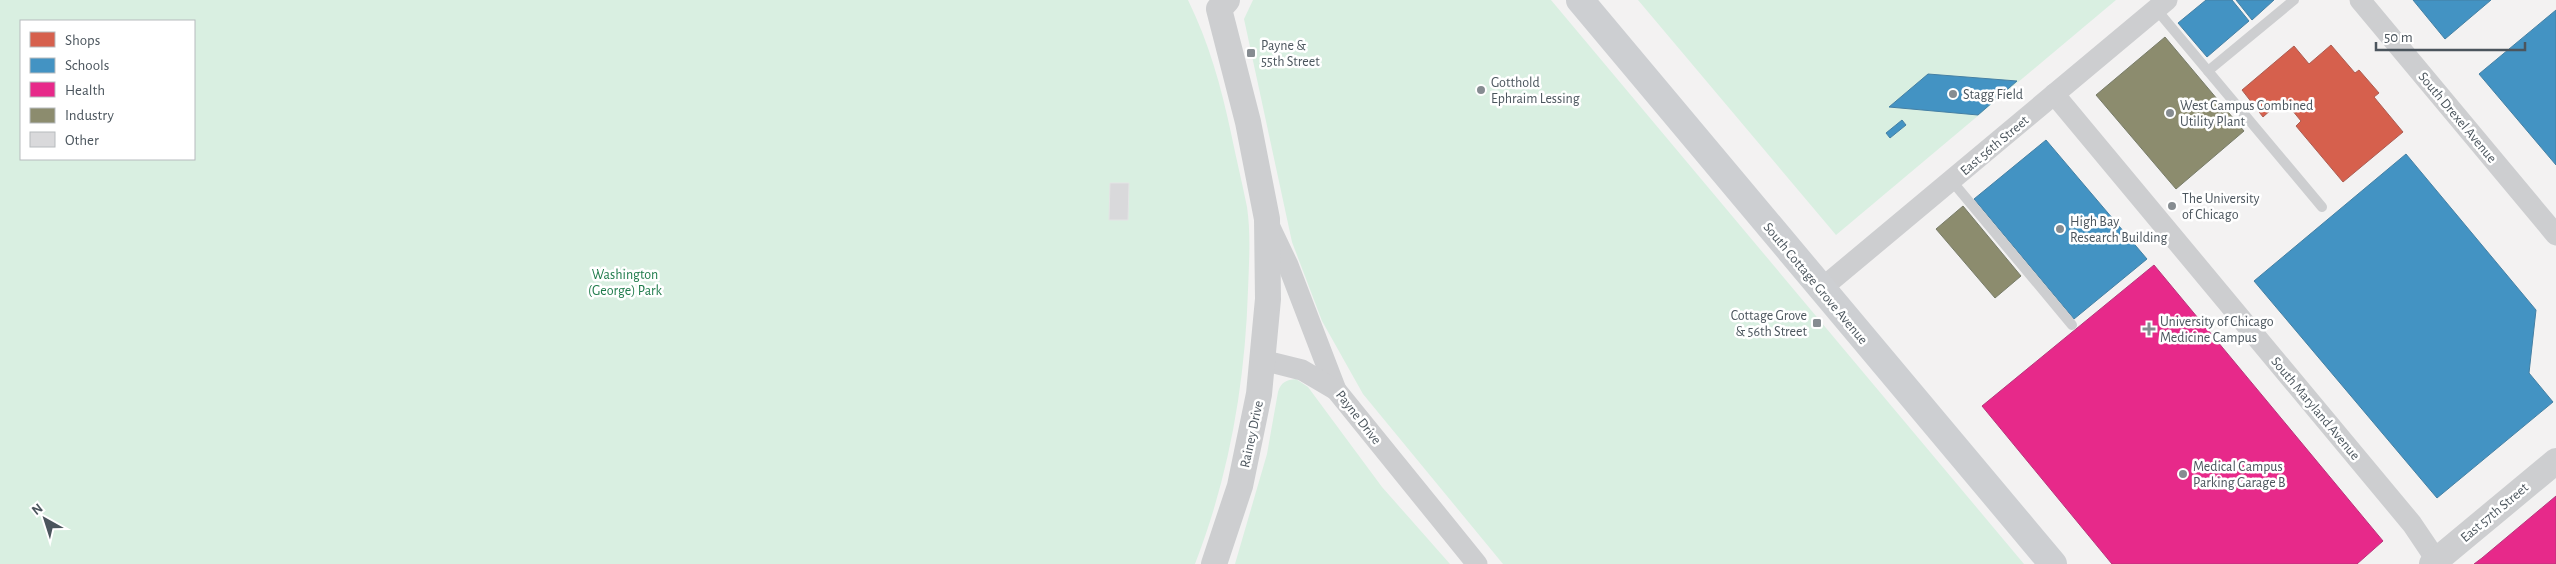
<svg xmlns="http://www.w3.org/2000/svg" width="2556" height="564" viewBox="0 0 2556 564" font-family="'Alegreya Sans',sans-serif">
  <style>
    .green { fill: #d9efe1; fill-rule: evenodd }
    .shops { fill: #d6604d; stroke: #ac5d52 }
    .schools { fill: #4393c3; stroke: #4580a4 }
    .health { fill: #e7298a; stroke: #b8367c }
    .industry { fill: #8c8c6e; stroke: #787c69 }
    .building { fill: #d9d9db; stroke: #e4e4e5 }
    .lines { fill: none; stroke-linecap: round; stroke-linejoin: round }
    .service { stroke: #cdced0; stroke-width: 10 }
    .minor { stroke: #cdced0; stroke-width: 21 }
    .tertiary { stroke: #cdced0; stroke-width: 26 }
    .secondary { stroke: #cdcfd2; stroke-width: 28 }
    .poi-dot { fill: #868c91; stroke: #fff; stroke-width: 2 }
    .labels { text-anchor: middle; stroke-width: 5; stroke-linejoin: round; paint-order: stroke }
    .poi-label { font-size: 14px; fill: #4b555d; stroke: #fff; text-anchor: start }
    .street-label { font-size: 14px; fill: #4b555d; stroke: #fff }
    .park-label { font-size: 14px; fill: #1f7b4b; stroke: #fff }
  </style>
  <rect width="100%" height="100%" fill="#f3f2f2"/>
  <!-- green -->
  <g class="green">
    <path d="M0,0H1188C1209,43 1221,86 1231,133C1236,158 1242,182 1247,207C1251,234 1249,263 1248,290C1245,385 1229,476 1195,564H0ZM21,21H194V159H21Z"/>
    <polygon points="1253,0 1551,0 2024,564 1503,564 1363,394 1322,321 1292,242 1244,19"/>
    <polygon points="1638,0 2116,0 1836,235"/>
    <path d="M1296,379L1308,387L1382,487L1450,564H1235L1267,454L1278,392C1281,382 1286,380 1296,379Z"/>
  </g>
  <!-- shops -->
  <polygon class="shops" points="2331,45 2355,73 2359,70 2379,93 2374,97 2403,132 2343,182 2296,126 2301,121 2283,99 2263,117 2242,90 2294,46 2309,64"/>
  <!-- schools -->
  <g class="schools">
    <polygon points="2206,0 2232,0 2249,21 2207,57 2178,23"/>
    <polygon points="2236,0 2274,0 2252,20"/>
    <polygon points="2413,0 2491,0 2445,39"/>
    <polygon points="2556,10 2556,165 2479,74"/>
    <polygon points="1928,74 2017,81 1978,115 1889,107"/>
    <polygon points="1902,120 1906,125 1890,138 1886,133"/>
    <polygon points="2046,140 2147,259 2074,319 1974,199"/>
    <polygon points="2406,154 2536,310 2529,373 2553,402 2437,498 2254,281"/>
  </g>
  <!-- health -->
  <g class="health">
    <polygon points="2154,265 2383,541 2357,564 2112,564 1982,406"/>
    <polygon points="2556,496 2556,564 2474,564 2482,558"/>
  </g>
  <!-- industry -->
  <g class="industry">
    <polygon points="2165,37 2244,131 2176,189 2096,95"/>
    <polygon points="1963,206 2021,276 1995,298 1936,229"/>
  </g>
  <!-- building -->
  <polygon class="building" points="1110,183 1129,183 1128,220 1109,220"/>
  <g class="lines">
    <!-- service -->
    <g class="service">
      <polyline points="2156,9 2322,207"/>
      <polyline points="2208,71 2294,0"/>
      <polyline points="1951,180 2072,325"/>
    </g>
    <!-- minor -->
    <g class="minor">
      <polyline points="2360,0 2556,235"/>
      <polyline points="2054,94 2412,524 2439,564"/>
      <polyline points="1268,223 1288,265 1336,390 1477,564"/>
      <polyline points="1821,289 2167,0"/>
      <polyline points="1262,360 1302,370 1336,390"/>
    </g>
    <!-- tertiary -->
    <g class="tertiary">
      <polyline points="1214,564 1240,486 1259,394 1268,299 1267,219 1248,122 1219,9 1227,0"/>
      <polyline points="2432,564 2556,461"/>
    </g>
    <!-- secondary -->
    <polyline class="secondary" points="1580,0 2053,564"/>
  </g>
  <!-- markers -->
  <g class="poi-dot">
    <rect x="1246" y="48" width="10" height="10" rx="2.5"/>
    <circle cx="1481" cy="90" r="5"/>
    <circle cx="1953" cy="94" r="5"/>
    <circle cx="2170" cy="113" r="5"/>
    <circle cx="2172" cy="206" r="5"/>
    <circle cx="2060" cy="229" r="5"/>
    <rect x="1812" y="318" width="10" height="10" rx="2.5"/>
    <path d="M2146.5 321.5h5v5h5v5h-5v5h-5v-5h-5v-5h5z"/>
    <circle cx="2183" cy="474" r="5"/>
  </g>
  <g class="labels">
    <!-- poi labels -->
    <g class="poi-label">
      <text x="1261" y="50">Payne &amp;<tspan x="1261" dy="16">55th Street</tspan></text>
      <text x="1491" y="87">Gotthold<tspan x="1491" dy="16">Ephraim Lessing</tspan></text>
      <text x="1963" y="99">Stagg Field</text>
      <text x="2180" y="110">West Campus Combined<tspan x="2180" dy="16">Utility Plant</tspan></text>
      <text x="2182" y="203">The University<tspan x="2182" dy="16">of Chicago</tspan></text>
      <text x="2070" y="226">High Bay<tspan x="2070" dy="16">Research Building</tspan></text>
      <text x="1807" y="320" text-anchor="end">Cottage Grove<tspan x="1807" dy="16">&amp; 56th Street</tspan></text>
      <text x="2160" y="326">University of Chicago<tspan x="2160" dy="16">Medicine Campus</tspan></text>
      <text x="2193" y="471">Medical Campus<tspan x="2193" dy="16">Parking Garage B</tspan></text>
    </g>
    <!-- street labels -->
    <g class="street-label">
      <text transform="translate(2458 117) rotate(50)" y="5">South Drexel Avenue</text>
      <text transform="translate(1994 145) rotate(-40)" y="5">East 56th Street</text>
      <text transform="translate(1816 283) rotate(50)" y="5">South Cottage Grove Avenue</text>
      <text transform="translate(2316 408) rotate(50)" y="5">South Maryland Avenue</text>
      <text transform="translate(1359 417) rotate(52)" y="5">Payne Drive</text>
      <text transform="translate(1251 434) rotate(-78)" y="5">Rainey Drive</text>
      <text transform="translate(2494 512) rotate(-40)" y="5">East 57th Street</text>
    </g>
    <!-- park labels -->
    <g class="park-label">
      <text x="625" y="279">Washington<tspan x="625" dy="16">(George) Park</tspan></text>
    </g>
  </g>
  <!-- legend -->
  <rect x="20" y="20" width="175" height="140" fill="#ffffff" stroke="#b7bbbe"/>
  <rect x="30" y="32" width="25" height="15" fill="#d6604d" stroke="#b7bbbe"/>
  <text x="65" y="45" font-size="15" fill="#4b555d">Shops</text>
  <rect x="30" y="58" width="25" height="15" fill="#4393c3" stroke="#b7bbbe"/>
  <text x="65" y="70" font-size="15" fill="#4b555d">Schools</text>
  <rect x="30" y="82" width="25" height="15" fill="#e7298a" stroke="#b7bbbe"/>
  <text x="65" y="95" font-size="15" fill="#4b555d">Health</text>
  <rect x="30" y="108" width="25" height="15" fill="#8c8c6e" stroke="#b7bbbe"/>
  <text x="65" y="120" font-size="15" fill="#4b555d">Industry</text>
  <rect x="30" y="132" width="25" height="15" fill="#d9d9db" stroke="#b7bbbe"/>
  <text x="65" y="145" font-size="15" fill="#4b555d">Other</text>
  <!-- north arrow -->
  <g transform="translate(45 519) rotate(321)" stroke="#ffffff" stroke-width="4" paint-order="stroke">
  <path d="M0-4L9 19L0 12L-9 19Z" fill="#4b555d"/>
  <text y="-8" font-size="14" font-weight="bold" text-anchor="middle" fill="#4b555d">N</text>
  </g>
  <!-- scale -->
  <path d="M2376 42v8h149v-8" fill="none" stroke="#4b555d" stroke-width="2.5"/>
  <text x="2384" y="42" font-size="15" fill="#4b555d" stroke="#ffffff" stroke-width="4" paint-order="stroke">50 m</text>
</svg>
